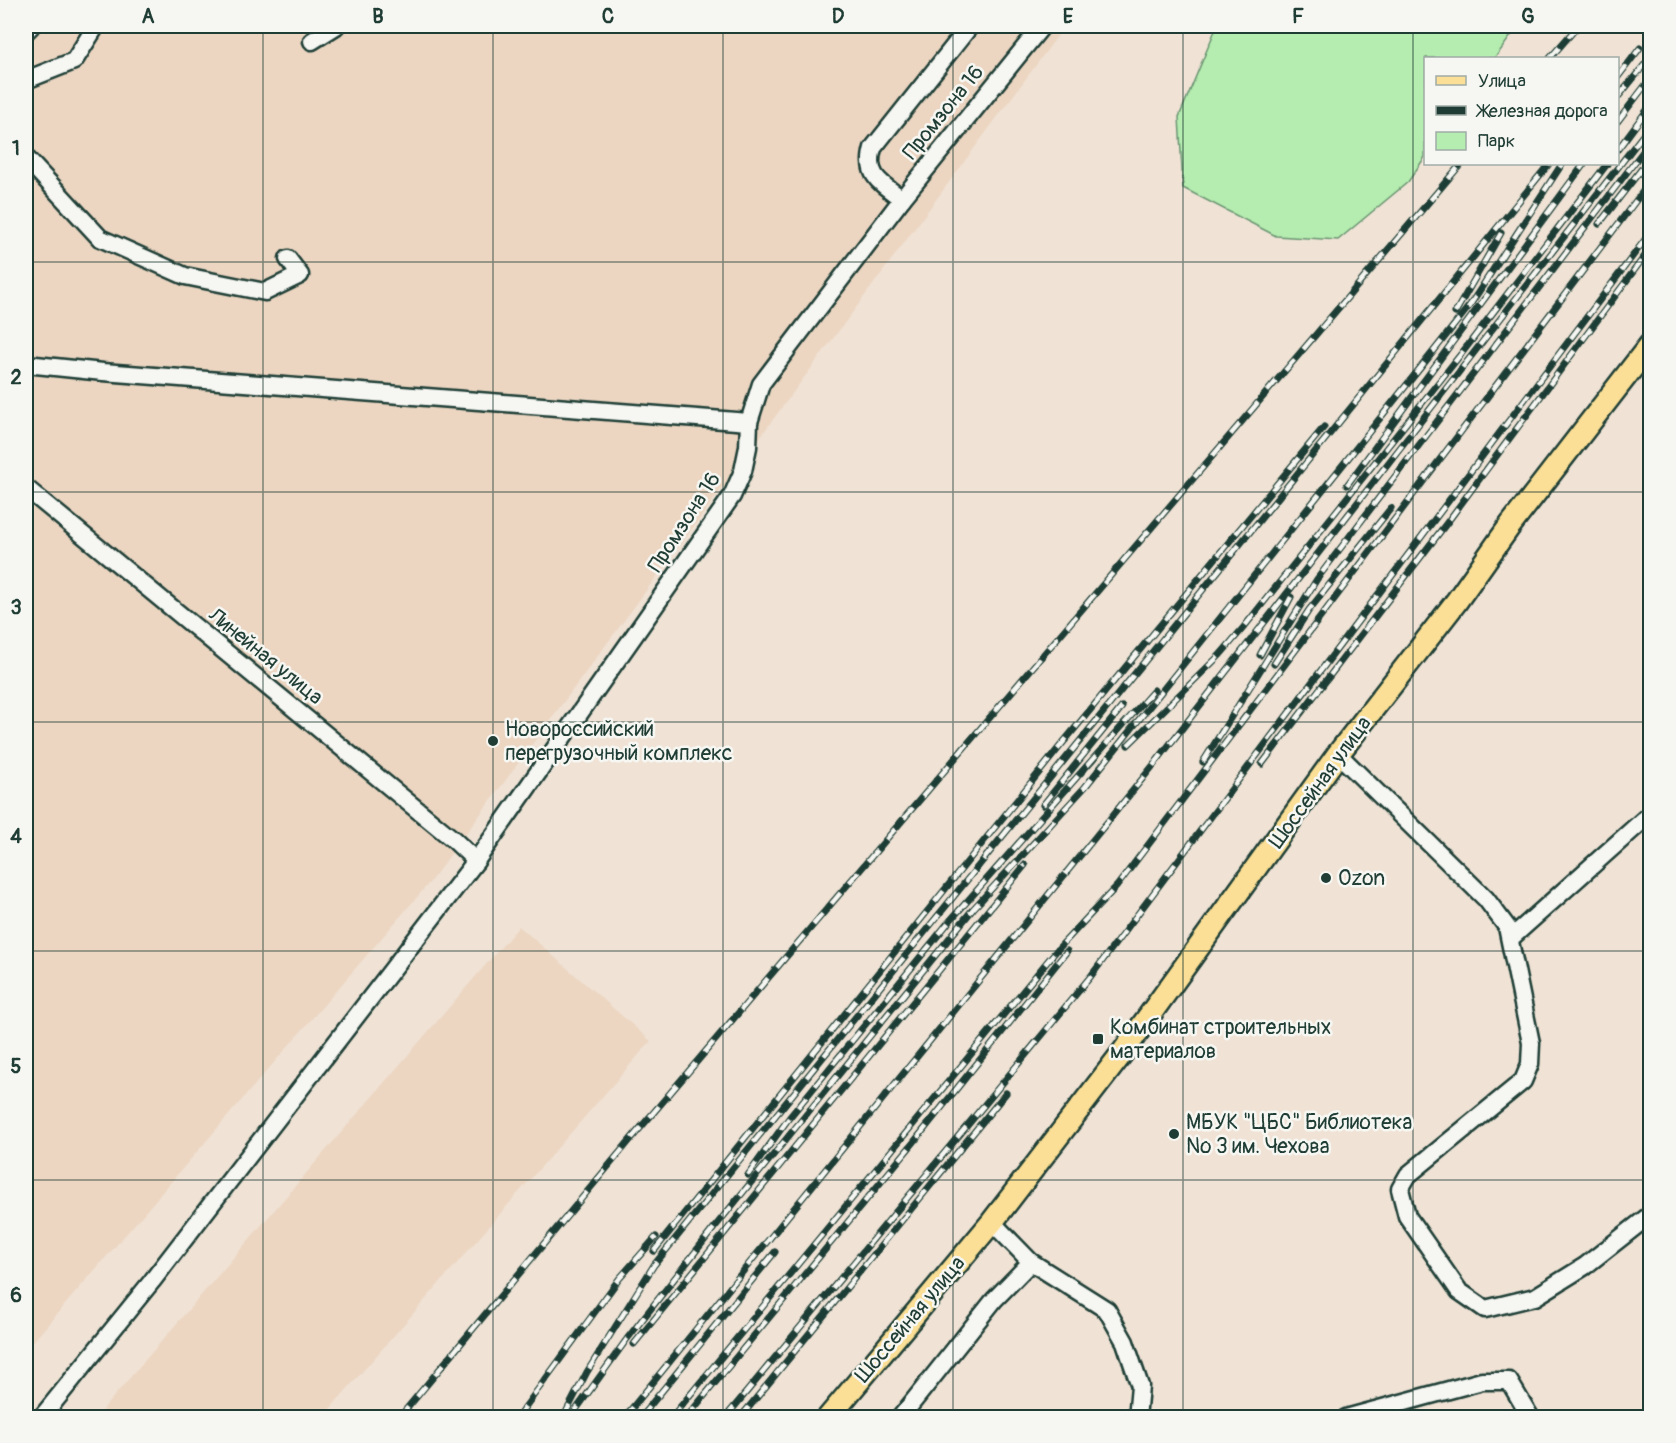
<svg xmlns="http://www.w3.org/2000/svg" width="1676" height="1443" viewBox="0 0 1676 1443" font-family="Pangolin,sans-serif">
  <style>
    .built { fill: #ecd6c2 }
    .green { fill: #b5ecaf; stroke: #6a9472; stroke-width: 1.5 }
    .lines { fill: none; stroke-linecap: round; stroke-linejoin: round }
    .minor-casing { stroke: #1f3d34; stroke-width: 21 }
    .major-casing { stroke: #1f3d34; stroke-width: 26 }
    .minor { stroke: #f6f6f2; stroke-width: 16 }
    .major { stroke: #fbdf96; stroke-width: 21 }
    .rail-casing { stroke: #1f3d34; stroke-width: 7 }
    .rail { stroke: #f6f6f2; stroke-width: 4.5; stroke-dasharray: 14; stroke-linecap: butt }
    .grid { fill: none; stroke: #1f3d34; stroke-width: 1.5; stroke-opacity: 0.55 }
    .poi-dot { fill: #1f3d34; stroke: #f6f6f2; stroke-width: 2 }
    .labels { text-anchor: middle; stroke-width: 5; stroke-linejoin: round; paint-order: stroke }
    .street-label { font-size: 21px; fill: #1f3d34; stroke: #f6f6f2 }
    .poi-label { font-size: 21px; fill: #1f3d34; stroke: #f6f6f2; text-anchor: start }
    .neatline { fill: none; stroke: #1f3d34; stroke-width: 2 }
    .grid-label { font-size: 20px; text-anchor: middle; font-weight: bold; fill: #1f3d34 }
  </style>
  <rect width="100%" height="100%" fill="#f0e3d6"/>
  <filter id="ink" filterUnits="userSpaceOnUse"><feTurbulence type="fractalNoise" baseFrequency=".0167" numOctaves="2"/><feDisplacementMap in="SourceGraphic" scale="12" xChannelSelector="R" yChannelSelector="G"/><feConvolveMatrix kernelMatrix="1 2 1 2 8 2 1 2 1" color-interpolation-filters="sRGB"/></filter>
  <g filter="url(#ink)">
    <!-- built -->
    <g class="built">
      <polygon points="26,26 1065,26 431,881 26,1350"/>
      <polygon points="519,926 651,1041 323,1417 96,1417"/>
    </g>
    <!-- green -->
    <polygon class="green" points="1220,26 1518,26 1495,58 1426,58 1425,157 1408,182 1338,240 1276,236 1183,188 1179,117 1216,28"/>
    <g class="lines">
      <!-- minor casing -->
      <g class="minor-casing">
        <g id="minor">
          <polyline points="26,31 31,26"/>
          <polyline points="312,41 336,26"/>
          <polyline points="26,80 74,61 96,26"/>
          <polyline points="26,158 100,238 185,276 265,292 300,275 288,259"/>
          <path d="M902,199C881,183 865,176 873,148L970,26"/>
          <polyline points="26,364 103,372 749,422"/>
          <polyline points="26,488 454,840 476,861"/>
          <polyline points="1338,754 1486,899 1507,927 1531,1043 1530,1064 1523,1081 1408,1175 1400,1189 1407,1216 1459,1291 1485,1309 1535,1297 1585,1266 1650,1215"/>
          <polyline points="1511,938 1650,814"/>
          <polyline points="992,1222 1031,1262 1107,1310 1125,1342 1140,1386 1137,1418"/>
          <polyline points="41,1418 152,1281 476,861 732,496 743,471 748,447 749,422 761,384 902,199 1042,26"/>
          <polyline points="900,1418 994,1300 1031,1262"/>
          <polyline points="1346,1418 1482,1381 1509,1381 1531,1418"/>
        </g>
      </g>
      <!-- major casing -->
      <g class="major-casing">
        <polyline id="major" points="828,1418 992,1222 1123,1052 1338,754 1456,602 1509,527 1650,345"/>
      </g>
      <!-- minor -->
      <use href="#minor" class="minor"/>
      <!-- major -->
      <use href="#major" class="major"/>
      <!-- rail casing -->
      <g class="rail-casing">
        <g id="rail">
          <polyline points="1550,58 1578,26"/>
          <polyline points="1618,77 1640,48"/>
          <polyline points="1618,97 1650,58"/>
          <polyline points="1618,121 1650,79"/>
          <polyline points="1618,149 1650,106"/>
          <polyline points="1599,224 1650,158"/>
          <polyline points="1455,313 1501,233"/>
          <polyline points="1347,485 1584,164"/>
          <polyline points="1260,655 1291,597"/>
          <polyline points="1274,664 1309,610 1391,508"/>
          <polyline points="1128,745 1220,655 1244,627 1465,349 1607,164"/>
          <polyline points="1203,762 1317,579 1650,142"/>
          <polyline points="1262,764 1446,524 1650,249"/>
          <polyline points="1043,805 1122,707"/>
          <polyline points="748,1175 789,1118 948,923 1154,690"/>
          <polyline points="654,1251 1062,744 1324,427"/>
          <polyline points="634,1344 1025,865"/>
          <polyline points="399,1418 631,1139 1461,164"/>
          <polyline points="517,1418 619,1279 656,1237"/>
          <polyline points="563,1418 587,1372 654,1265 1549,164"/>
          <polyline points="570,1418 627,1339 714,1228 973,909 1085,787 1433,352 1470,305 1562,164"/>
          <polyline points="624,1418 1156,762 1650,126"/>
          <polyline points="640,1418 775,1252"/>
          <polyline points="671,1418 1056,951 1117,886 1650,182"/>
          <polyline points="686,1418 914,1142 1067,951"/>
          <polyline points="725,1418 1091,976 1650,233"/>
          <polyline points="740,1418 1006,1093"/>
        </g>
      </g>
      <!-- rail -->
      <use href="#rail" class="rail"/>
    </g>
  </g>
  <!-- grid -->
  <path class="grid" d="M263,26V1418M493,26V1418M723,26V1418M953,26V1418M1183,26V1418M1413,26V1418M26,262H1650M26,492H1650M26,722H1650M26,951H1650M26,1180H1650"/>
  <!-- markers -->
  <g class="poi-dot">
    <circle cx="493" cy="741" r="6"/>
    <circle cx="1326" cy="878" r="6"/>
    <rect x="1092" y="1033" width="12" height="12" rx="3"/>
    <circle cx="1174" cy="1134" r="6"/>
  </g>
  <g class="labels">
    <!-- street labels -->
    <g class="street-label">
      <text transform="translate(943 112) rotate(-51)" y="7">Промзона 16</text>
      <text transform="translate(684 522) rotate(-57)" y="7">Промзона 16</text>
      <text transform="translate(266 656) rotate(39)" y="7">Линейная улица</text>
      <text transform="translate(1320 782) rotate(-54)" y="7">Шоссейная улица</text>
      <text transform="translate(910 1319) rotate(-50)" y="7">Шоссейная улица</text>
    </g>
    <!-- poi labels -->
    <g class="poi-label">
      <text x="505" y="736">Новороссийский<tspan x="505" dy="24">перегрузочный комплекс</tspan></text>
      <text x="1338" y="885">Ozon</text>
      <text x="1110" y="1034">Комбинат строительных<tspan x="1110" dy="24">материалов</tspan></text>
      <text x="1186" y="1129">МБУК "ЦБС" Библиотека<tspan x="1186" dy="24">№ 3 им. Чехова</tspan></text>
    </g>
  </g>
  <!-- margin -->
  <rect width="1676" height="1443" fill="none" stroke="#f6f6f2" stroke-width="66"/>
  <!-- legend -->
  <rect x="1424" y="57" width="195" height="108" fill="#f6f6f2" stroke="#a0aca6" stroke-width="1.5"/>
  <rect x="1436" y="76" width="30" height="9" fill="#fbdf96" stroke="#a0aca6" stroke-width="1.5"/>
  <text x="1478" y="87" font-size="18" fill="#1f3d34">Улица</text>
  <rect x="1436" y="106" width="30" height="9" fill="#1f3d34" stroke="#a0aca6" stroke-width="1.5"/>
  <text x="1478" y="117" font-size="18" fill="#1f3d34">Железная дорога</text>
  <rect x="1436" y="132" width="30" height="18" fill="#b5ecaf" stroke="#a0aca6" stroke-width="1.5"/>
  <text x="1478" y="147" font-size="18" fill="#1f3d34">Парк</text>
  <rect x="33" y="33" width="1610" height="1377" class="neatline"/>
  <g class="grid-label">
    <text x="148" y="23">A</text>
    <text x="378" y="23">B</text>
    <text x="608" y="23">C</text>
    <text x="838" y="23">D</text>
    <text x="1068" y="23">E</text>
    <text x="1298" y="23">F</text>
    <text x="1528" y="23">G</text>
    <text x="16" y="155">1</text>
    <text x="16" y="384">2</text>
    <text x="16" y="614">3</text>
    <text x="16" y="843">4</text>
    <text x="16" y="1073">5</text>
    <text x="16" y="1302">6</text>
  </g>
</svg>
